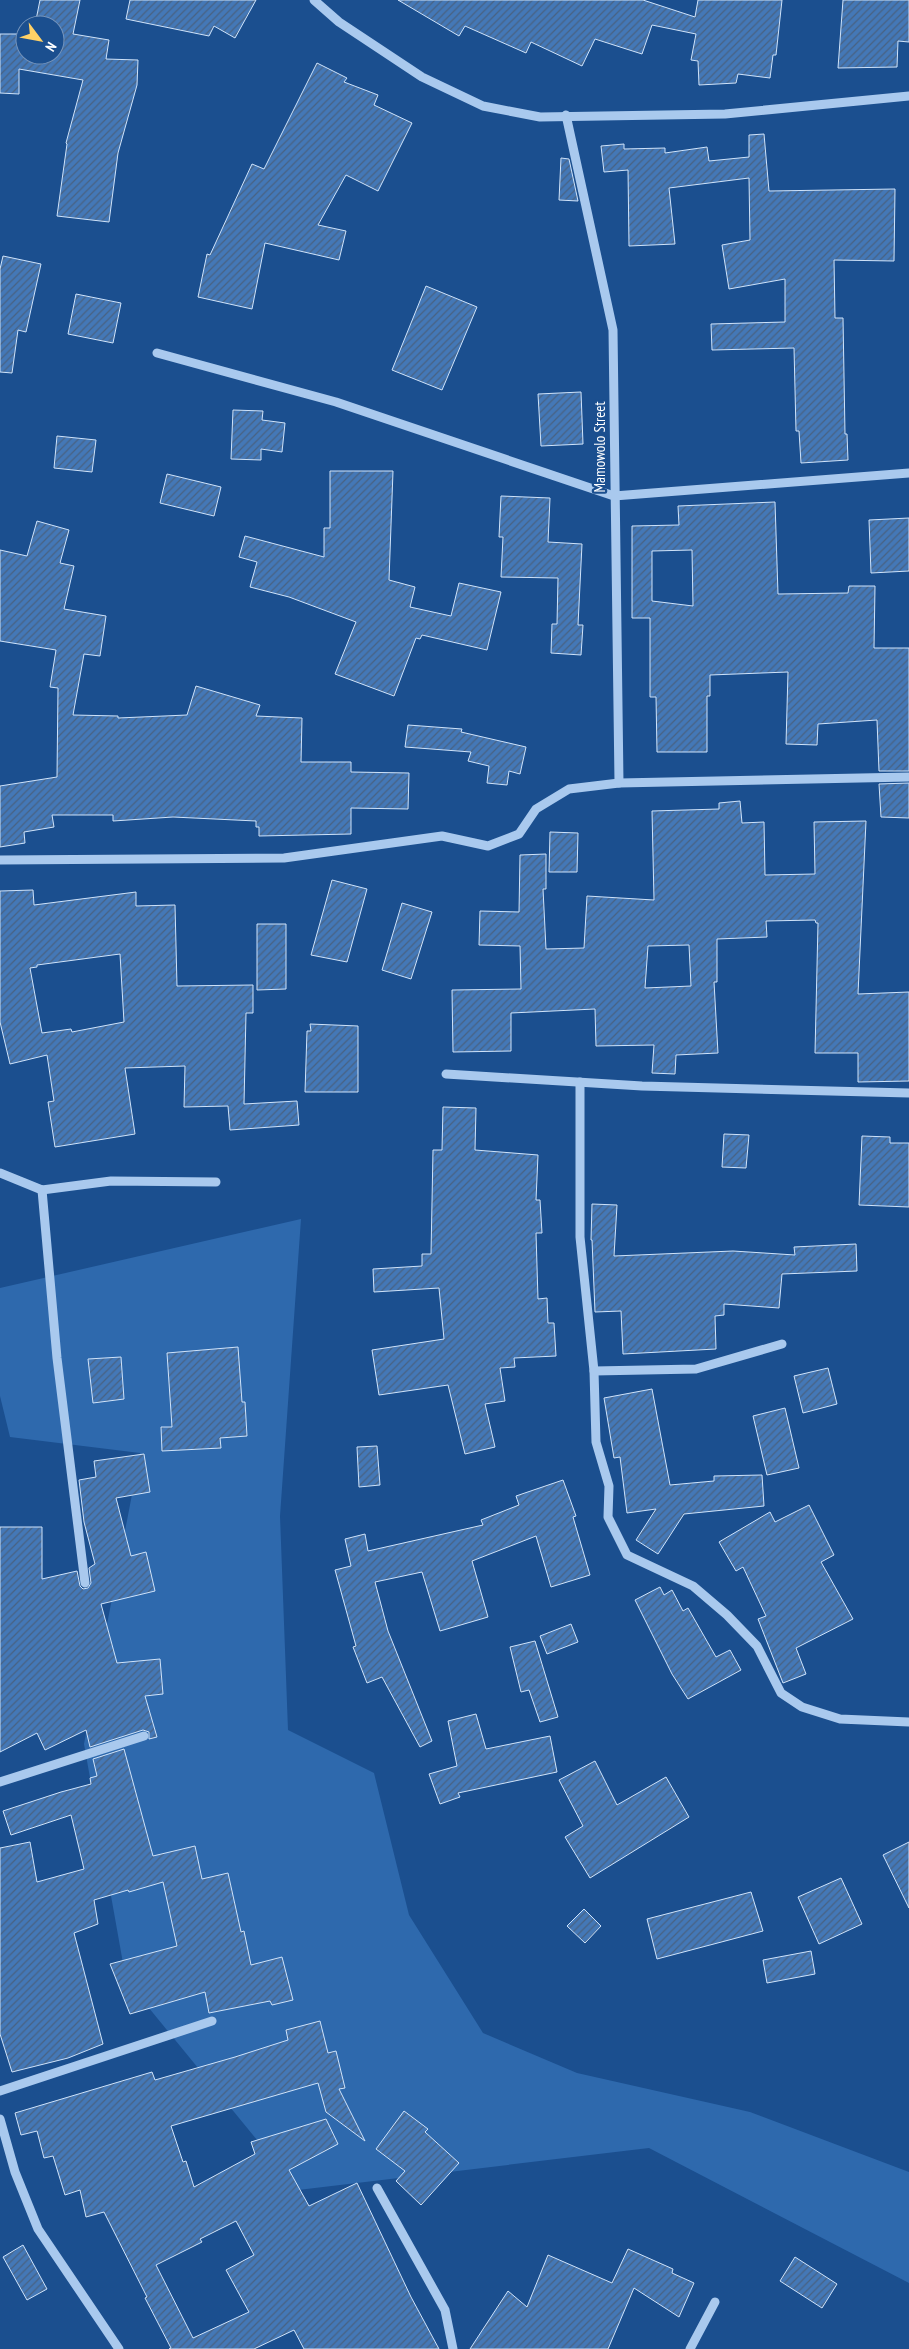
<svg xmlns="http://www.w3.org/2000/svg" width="909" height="2349" viewBox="0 0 909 2349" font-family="'PT Sans Narrow',sans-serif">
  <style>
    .grass { fill: #2e69ad }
    .building { fill: url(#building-hatch); stroke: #cfe3fa; fill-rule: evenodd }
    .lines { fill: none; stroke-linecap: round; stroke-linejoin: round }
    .minor { stroke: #a9c9ee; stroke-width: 9 }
    .labels { text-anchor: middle; stroke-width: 4.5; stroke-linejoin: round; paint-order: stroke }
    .street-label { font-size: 15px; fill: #fff; stroke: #1b4f8f }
  </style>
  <defs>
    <pattern id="building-hatch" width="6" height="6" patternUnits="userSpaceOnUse" patternTransform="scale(1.25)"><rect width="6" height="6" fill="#4478b7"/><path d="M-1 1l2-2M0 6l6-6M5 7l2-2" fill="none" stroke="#486282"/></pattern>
  </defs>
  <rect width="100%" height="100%" fill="#1b4f8f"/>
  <!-- grass -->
  <polygon class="grass" points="301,1219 280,1516 288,1730 374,1773 409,1915 483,2033 577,2073 750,2112 909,2172 909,2283 649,2148 298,2190 126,1980 84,1744 140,1453 10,1437 0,1396 0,1288"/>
  <!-- building -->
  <g class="building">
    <polygon points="40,0 80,0 73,34 109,40 106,59 138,60 137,85 118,153 109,222 57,216 67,144 66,143 83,80 19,69 19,94 0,93 0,34 25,34 25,55 55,55 55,25 35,25"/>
    <polygon points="130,0 256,0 235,38 214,26 209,36 126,19"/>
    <polygon points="398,0 643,0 695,17 698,0 782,0 776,55 773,55 770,78 738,74 736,83 699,85 698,61 691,60 696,34 652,25 642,54 595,39 582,66 531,42 526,53 465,26 459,36"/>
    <polygon points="843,0 909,0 909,42 898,41 897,67 838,68"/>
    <polygon points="317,63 347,78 344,82 378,95 374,105 412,123 378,191 346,175 318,225 346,231 339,260 265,243 252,309 198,297 207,254 210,255 252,164 264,169"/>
    <polygon points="764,134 769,191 895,189 894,261 834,260 835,318 843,318 845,434 847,434 848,460 801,463 799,431 796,431 794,348 712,350 711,324 785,322 785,279 729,289 722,245 750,240 749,178 669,188 675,244 629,246 628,170 604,172 601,146 624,144 624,149 665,148 665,153 707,147 709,161 749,157 749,135"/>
    <polygon points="561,158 569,159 578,201 559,200"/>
    <polygon points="3,256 41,264 26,332 18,330 12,373 0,372 0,269"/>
    <polygon points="426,286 477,307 442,390 392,370"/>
    <polygon points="76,294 121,303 113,343 68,334"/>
    <polygon points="581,392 583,444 541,446 538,394"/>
    <polygon points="233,410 263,411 262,420 285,423 282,452 261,449 261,460 231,459"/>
    <polygon points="57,436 96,440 92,472 54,468"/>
    <polygon points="330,471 393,471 389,580 415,587 410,607 451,616 459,583 501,592 487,650 422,635 420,639 416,638 394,696 335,674 356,622 289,597 250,587 257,562 239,557 245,536 324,557 324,528 330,528"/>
    <polygon points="167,474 221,487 214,516 160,503"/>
    <polygon points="501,496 550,498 548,542 582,544 578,625 583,625 581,655 551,653 552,624 557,624 558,578 501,577 503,537 499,537"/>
    <path d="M775,502L778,594L848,593L849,586H875L874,648H909V771H879L877,720L818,724L817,745L786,744L788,672L710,675V696H707V752H657L656,697H650V618H632V526L679,525L678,506ZM692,550L693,606L652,601V551Z"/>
    <polygon points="909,518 909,571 871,573 869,520"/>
    <polygon points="37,521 69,530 60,563 74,566 64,609 106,616 100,656 84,654 73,715 118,716 118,718 187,715 196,686 260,705 256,716 302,718 301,762 351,762 351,772 409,773 408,809 351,808 351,834 259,836 259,827 256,827 256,821 173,817 113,821 113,815 52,815 54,827 24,832 25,843 0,847 0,786 57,777 58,688 50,687 56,650 0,641 0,550 27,556"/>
    <polygon points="408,725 462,729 461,732 526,747 520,774 509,771 507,785 487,783 489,766 468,761 471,752 405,747"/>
    <polygon points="909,783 909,818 881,817 879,784"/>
    <path d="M740,801L742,823L764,822L765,875L815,874L814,822L866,821L858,994L909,992V1081L858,1082V1053H815L818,923H816L815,920L766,921L767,937L717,939V982H714L718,1053L676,1055L675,1074L652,1073L654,1045L596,1046L595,1009L511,1013V1051L453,1052L452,990L521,989L520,946L479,945L480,911L519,912L520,855L546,854V889H543L546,949L584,948L587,896L654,900L652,811L719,809V803ZM689,945L691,986L645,988L648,946Z"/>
    <polygon points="550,832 578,833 577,872 549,872"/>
    <polygon points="332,880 367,889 347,962 311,955"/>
    <path d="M33,890L34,905L136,892V906L175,905L177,986L253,985V1013H246L244,1104L297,1101L299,1125L230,1130L228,1106L184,1107L185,1066L125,1068L135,1134L55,1147L48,1102L54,1101L47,1055L10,1064L0,1022V891ZM120,954L124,1022L72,1032L71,1029L42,1033L30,968L37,967V965Z"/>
    <polygon points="402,903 432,912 411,979 382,970"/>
    <polygon points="257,924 286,924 286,989 257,990"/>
    <polygon points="310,1024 358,1026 358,1092 305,1092 307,1031 311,1031"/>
    <polygon points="443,1107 476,1108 475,1150 538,1155 536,1200 540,1200 542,1233 536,1233 538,1299 547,1298 548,1323 554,1323 556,1356 514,1358 515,1367 500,1368 505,1401 485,1404 495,1447 465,1454 448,1385 379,1395 372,1350 444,1339 439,1288 374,1292 373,1269 422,1266 422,1254 431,1254 433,1150 442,1150"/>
    <polygon points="724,1134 749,1135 746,1168 722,1167"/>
    <polygon points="862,1136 890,1137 890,1143 909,1143 909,1207 859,1205"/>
    <polygon points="592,1204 617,1205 614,1256 733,1251 795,1255 794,1247 856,1244 857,1271 782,1274 779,1308 724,1304 724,1315 715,1316 716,1349 623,1354 621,1311 595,1312 592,1240 591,1240"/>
    <polygon points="238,1347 242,1402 245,1402 247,1436 220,1438 221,1448 162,1451 161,1427 172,1427 167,1353"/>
    <polygon points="121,1357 124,1399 93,1403 88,1359"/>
    <polygon points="828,1368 837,1404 803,1413 794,1376"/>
    <polygon points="652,1389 670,1485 714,1481 714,1476 762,1475 764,1506 684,1514 658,1554 636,1540 656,1509 627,1513 620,1457 614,1458 604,1398"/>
    <polygon points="785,1408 799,1468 767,1475 753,1416"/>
    <polygon points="377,1446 380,1485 359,1487 357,1447"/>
    <polygon points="144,1454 150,1492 116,1498 131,1556 146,1552 155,1591 101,1604 117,1663 160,1659 163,1694 145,1696 157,1737 149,1739 149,1732 143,1730 90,1747 86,1730 45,1750 37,1733 0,1752 0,1527 42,1527 42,1579 77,1571 80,1586 83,1589 88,1588 91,1583 89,1568 95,1564 84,1522 79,1480 96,1477 94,1461"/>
    <polygon points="563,1480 576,1516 573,1517 590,1575 551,1587 536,1536 472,1561 488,1617 440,1631 422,1572 375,1582 388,1631 432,1741 420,1747 382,1677 367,1683 353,1647 356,1646 335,1570 351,1566 345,1539 365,1534 368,1551 483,1525 481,1520 519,1505 516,1496"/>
    <polygon points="809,1505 834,1555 821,1562 853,1619 796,1648 806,1674 783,1683 758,1619 766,1616 743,1567 736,1571 719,1542 770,1512 775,1522"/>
    <polygon points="660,1587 664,1595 672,1590 683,1611 688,1608 716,1657 730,1650 741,1670 688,1699 672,1674 635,1600"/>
    <polygon points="571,1624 578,1642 547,1654 540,1636"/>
    <polygon points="535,1641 558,1717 540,1722 529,1690 521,1692 510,1647"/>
    <polygon points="476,1714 486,1749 550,1736 557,1772 458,1793 460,1797 440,1804 429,1774 457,1766 448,1721"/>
    <polygon points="124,1749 153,1856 195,1846 202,1879 228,1873 241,1932 244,1931 251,1965 282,1957 293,2000 272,2005 270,2001 209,2013 205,1992 130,2014 110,1964 177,1946 163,1882 129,1892 128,1890 94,1900 98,1924 74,1933 103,2044 68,2058 12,2072 0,2034 0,1848 30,1842 37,1882 84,1869 71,1815 11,1835 3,1811 61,1792 91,1784 90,1778 97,1776 93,1759"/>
    <polygon points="595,1761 617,1805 666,1777 689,1817 590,1878 565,1837 583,1826 559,1780"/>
    <polygon points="909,1842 909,1908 883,1855"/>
    <polygon points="841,1878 862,1924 819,1944 798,1897"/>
    <polygon points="751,1892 763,1931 657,1959 647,1919"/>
    <polygon points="584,1909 601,1926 585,1943 567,1926"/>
    <polygon points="811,1951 815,1974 767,1983 763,1960"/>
    <path d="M320,2021L328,2053L336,2051L345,2088L339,2089L365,2141L326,2112L318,2083L171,2126L183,2162L186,2161L194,2187L255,2154L251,2142L326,2119L338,2144L289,2170L309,2206L357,2183L411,2297L439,2349H304L294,2330L254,2349H169L171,2348L145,2298L147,2297L104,2212L86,2217L80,2190L65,2195L53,2156L44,2158L37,2131L21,2135L15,2113L152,2072L155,2080L235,2057L288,2040L286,2030ZM236,2221L254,2255L226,2270L249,2312L193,2338L156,2265L202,2242L200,2239Z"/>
    <polygon points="404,2111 428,2129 425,2132 459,2163 421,2205 396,2181 405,2171 376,2149"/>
    <polygon points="23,2245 47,2289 27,2300 3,2257"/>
    <polygon points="628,2249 673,2269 672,2273 694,2283 679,2317 634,2288 608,2349 470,2349 508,2291 527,2307 548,2255 612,2283"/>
    <polygon points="795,2257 837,2284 822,2308 780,2281"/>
  </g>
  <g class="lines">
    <!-- minor -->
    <g class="minor">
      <polyline points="314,0 339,22 422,77 483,106 540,117 725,114 909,96"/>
      <polyline points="566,115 613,330 619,783"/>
      <polyline points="157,353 336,402 614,496 909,473"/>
      <polyline points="0,860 284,858 442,836 488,846 519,834 536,809 569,789 619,783 909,777"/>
      <polyline points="446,1074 642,1086 909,1093"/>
      <polyline points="580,1082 580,1237 594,1371 596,1442 609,1486 608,1517 627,1555 693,1586 727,1615 757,1646 781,1693 802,1707 840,1719 909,1722"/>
      <polyline points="0,1173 42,1190 111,1181 216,1182"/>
      <polyline points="42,1190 57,1358 85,1583"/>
      <polyline points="594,1371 696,1369 782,1344"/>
      <polyline points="0,1782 144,1736"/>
      <polyline points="0,2091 212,2021"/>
      <polyline points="0,2119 15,2172 38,2229 119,2349"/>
      <polyline points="377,2188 445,2310 453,2349"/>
      <polyline points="690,2349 715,2302"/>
    </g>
  </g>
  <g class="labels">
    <!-- street labels -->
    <g class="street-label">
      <text transform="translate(600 447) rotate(-90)" y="5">Mamowolo Street</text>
    </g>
  </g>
  <!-- north arrow -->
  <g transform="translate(40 40) rotate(122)"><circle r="24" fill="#1b4f8f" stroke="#7695bc"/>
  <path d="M0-4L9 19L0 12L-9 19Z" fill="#ffd166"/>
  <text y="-8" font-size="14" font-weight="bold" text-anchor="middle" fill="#ffffff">N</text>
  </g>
</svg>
